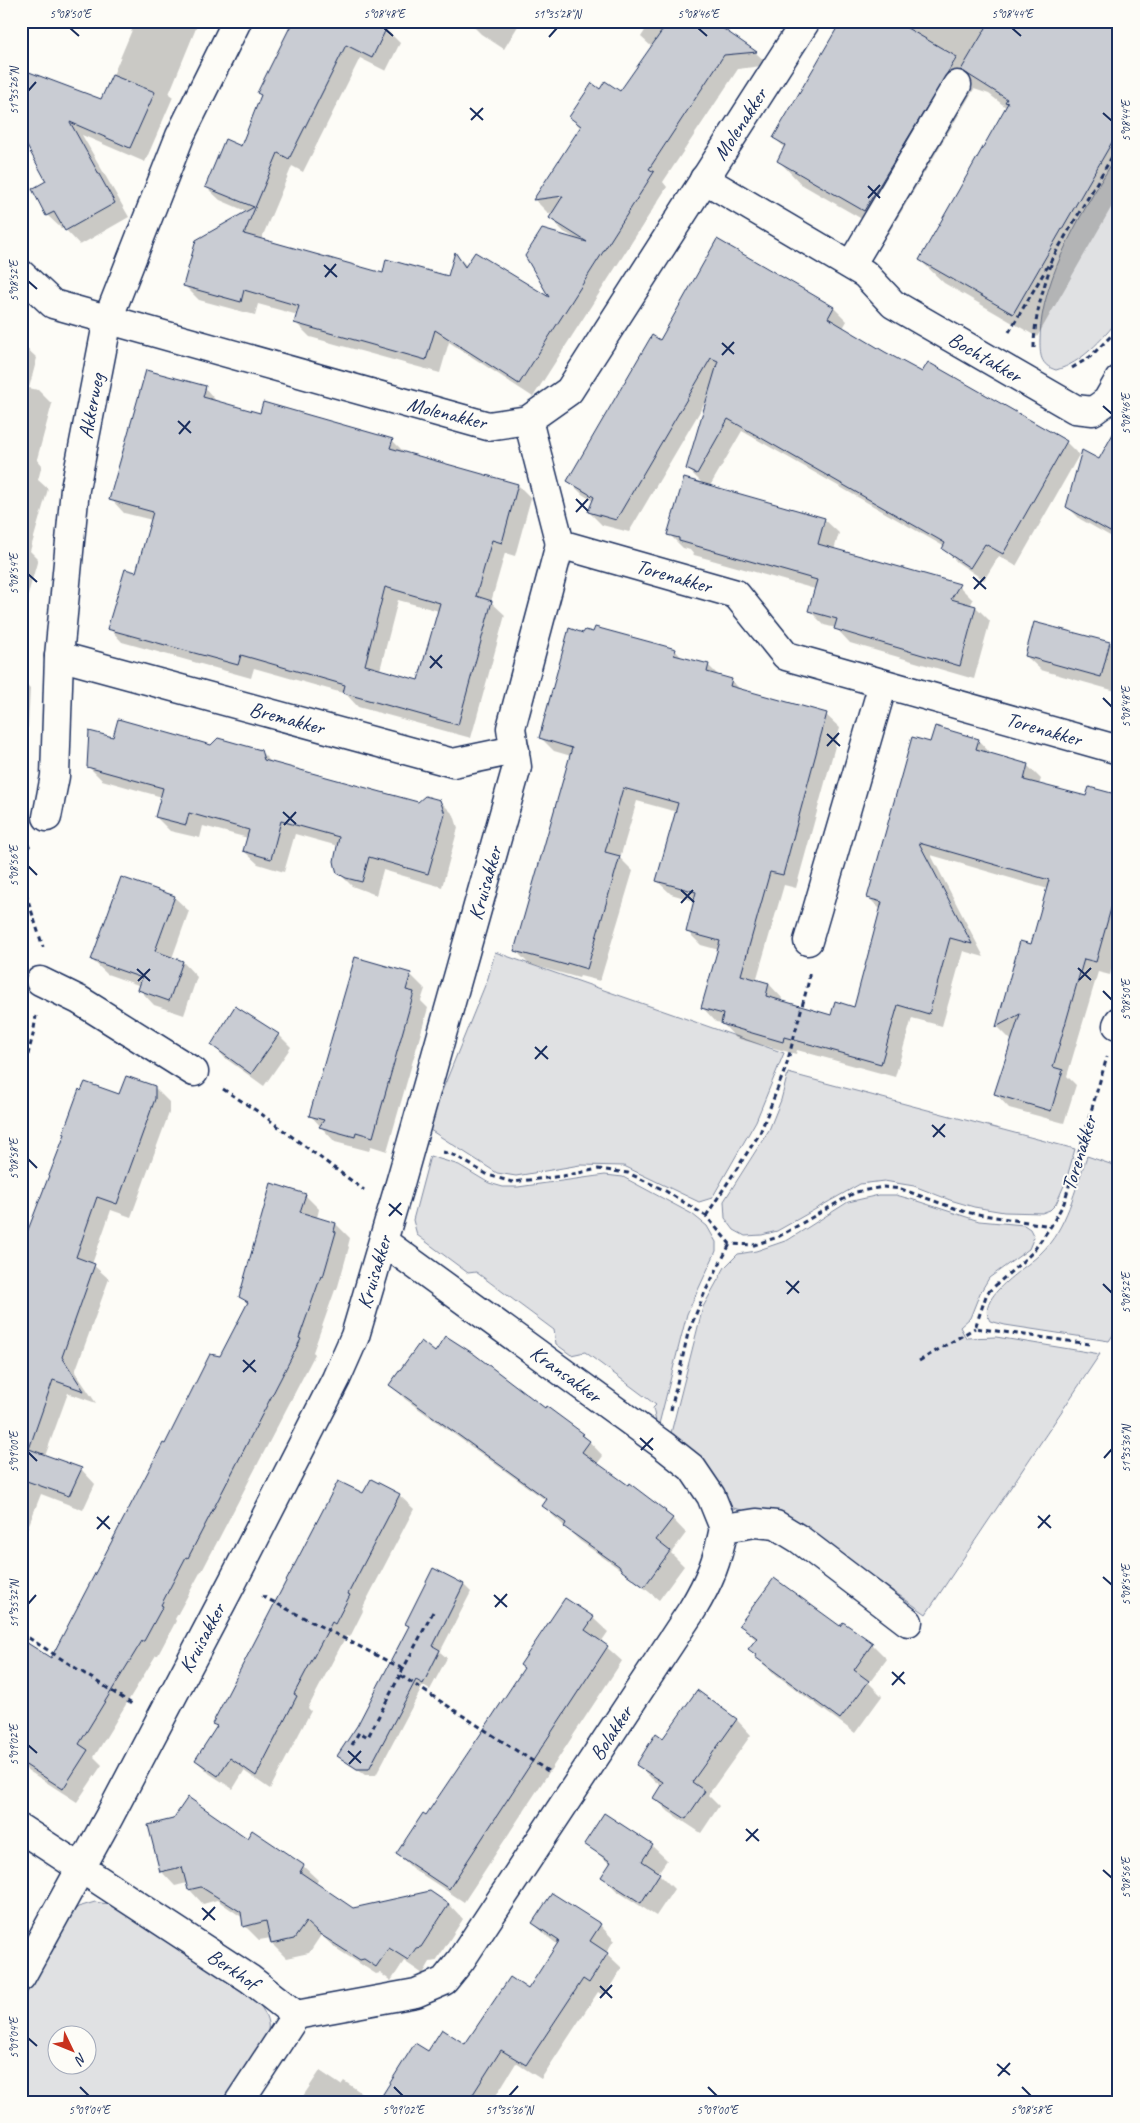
<svg xmlns="http://www.w3.org/2000/svg" width="1140" height="2123" viewBox="0 0 1140 2123" font-family="Caveat,sans-serif">
  <style>
    .green { fill: #e0e1e3; stroke: #7e88a0; fill-rule: evenodd }
    .shadow { fill: #0003; fill-rule: evenodd }
    .building { fill: #c9ccd3; stroke: #1b2f5e; fill-rule: evenodd }
    .lines { fill: none; stroke-linecap: round; stroke-linejoin: round }
    .minor-casing { stroke: #1b2f5e; stroke-width: 31 }
    .path { stroke: #1b2f5e; stroke-width: 3; stroke-dasharray: 5 4; stroke-linecap: butt }
    .minor { stroke: #fdfcf7; stroke-width: 28 }
    .ticks { fill: none; stroke: #1b2f5e; stroke-width: 2 }
    .labels { text-anchor: middle; stroke-width: 4; stroke-linejoin: round; paint-order: stroke }
    .street-label { font-size: 21px; fill: #1b2f5e; stroke: #fdfcf7 }
    .neatline { fill: none; stroke: #1b2f5e; stroke-width: 2 }
    .ticks-label { font-size: 12px; text-anchor: middle; fill: #1b2f5e }
  </style>
  <rect width="100%" height="100%" fill="#fdfcf7"/>
  <filter id="ink" filterUnits="userSpaceOnUse"><feTurbulence type="fractalNoise" baseFrequency=".02" numOctaves="2"/><feDisplacementMap in="SourceGraphic" scale="10" xChannelSelector="R" yChannelSelector="G"/><feConvolveMatrix kernelMatrix="1 2 1 2 8 2 1 2 1" color-interpolation-filters="sRGB"/></filter>
  <g filter="url(#ink)">
    <!-- green -->
    <g class="green">
      <path d="M1119,152V319C1102,339 1082,363 1056,370C1040,365 1040,355 1040,340C1040,277 1087,204 1119,152Z"/>
      <polygon points="495,952 784,1053 756,1121 712,1198 699,1202 624,1166 580,1165 516,1176 497,1173 427,1128 488,978"/>
      <polygon points="788,1073 1075,1149 1066,1181 1056,1204 1050,1210 1042,1213 1004,1212 974,1207 950,1200 914,1186 884,1181 860,1184 777,1231 762,1235 745,1236 734,1230 725,1218 724,1201 769,1130 781,1100"/>
      <polygon points="430,1156 459,1165 489,1183 503,1187 518,1187 605,1175 623,1177 692,1214 707,1226 716,1242 716,1251 687,1314 659,1424 656,1422 653,1408 656,1405 585,1352 571,1355 556,1344 554,1330 476,1272 468,1273 417,1235 413,1220"/>
      <path d="M1087,1156L1119,1167V1326L1109,1341L1005,1325L990,1321C975,1296 1027,1268 1041,1253C1067,1228 1075,1189 1087,1156Z"/>
      <polygon points="879,1195 896,1195 914,1200 979,1221 1024,1225 1030,1229 1034,1237 1029,1249 989,1278 980,1293 970,1318 960,1327 966,1338 996,1337 1100,1354 926,1614 781,1513 758,1509 747,1511 733,1508 723,1496 703,1460 671,1433 703,1307 725,1267 738,1254 756,1251 788,1240 848,1202"/>
      <path d="M95,1902L113,1905L258,2001C263,2010 270,2020 268,2031C264,2050 236,2084 225,2102H21V2004L71,1914L78,1907ZM58,2036H88V2066H58Z"/>
    </g>
    <!-- shadow -->
    <g class="shadow">
      <polygon points="129,21 199,21 169,94 173,97 145,162 82,135 129,217 80,245 64,228 62,229 47,215 48,181 27,143 21,140 21,70 102,101 132,30 128,25"/>
      <path d="M371,21L386,29L400,43L386,71L360,58L303,172L292,166L261,240L384,274L449,277L456,255L467,266L552,301L578,240L564,232L550,218L553,213L549,214L535,200L581,128L570,117L600,91L621,93L652,47L641,37L651,21H710L756,53L769,65L738,69L663,182L667,187L533,397L449,342L440,373L310,337L296,323L298,315L258,304L255,315L199,300L185,286L248,212L220,200L206,187L242,147L262,96L259,93ZM559,195L569,196L559,198Z"/>
      <polygon points="468,21 521,21 504,49 481,34"/>
      <polygon points="881,21 1119,21 1119,194 1037,337 944,283 920,260 1007,108 989,94 974,89 888,234 801,184 778,160 785,148 775,138"/>
      <polygon points="834,308 847,321 843,328 922,374 1066,442 1079,455 1016,566 999,556 984,580 957,562 944,549 945,547 742,431 710,486 824,519 839,533 834,550 959,586 973,600 970,606 976,607 990,621 974,679 850,643 836,628 824,625 809,610 815,589 694,555 690,550 683,548 669,534 704,485 688,469 706,401 629,532 602,525 589,512 593,501 582,494 569,481 660,342"/>
      <polygon points="21,343 37,358 29,388 38,390 52,404 37,459 42,465 38,480 48,489 30,551 38,559 21,619 28,626 21,650"/>
      <path d="M205,388L218,403L261,415L392,440L406,454L518,485L531,498L515,556L505,553L491,602L505,615L471,738L358,707L346,694L254,668L251,678L122,642L109,628L137,574L152,520L124,513L111,499ZM398,600L439,611L419,681L380,670Z"/>
      <polygon points="1119,427 1119,541 1080,519 1067,506 1100,461"/>
      <polygon points="1035,623 1119,646 1119,692 1041,670 1026,656"/>
      <polygon points="584,635 675,650 683,659 708,665 720,677 731,680 742,691 826,715 840,728 796,888 784,885 756,981 769,984 782,998 781,1002 831,1016 855,1008 881,910 868,897 931,744 978,740 992,755 1027,765 1041,779 1039,785 1087,797 1119,796 1119,942 1110,975 1098,972 1067,1076 1076,1085 1064,1123 1009,1108 996,1094 1012,1041 998,1027 1021,942 1032,945 1048,889 931,855 984,957 963,951 942,1026 912,1018 895,1077 797,1050 796,1054 736,1038 722,1023 716,1022 703,1008 719,950 701,945 687,931 695,901 671,894 657,881 677,812 637,801 620,858 633,871 600,981 580,976 579,978 529,964 516,951 571,756 554,751 540,737"/>
      <polygon points="21,679 30,688 28,728 24,728 22,764"/>
      <polygon points="114,739 261,752 273,764 418,804 440,801 454,815 458,828 442,887 383,870 376,895 352,886 338,872 338,846 295,834 284,872 258,864 244,851 248,838 203,826 200,838 170,831 156,817 162,797 102,780 88,766"/>
      <polygon points="174,897 189,911 172,958 183,962 197,977 184,1015 154,1005 140,990 141,986 107,974 92,960"/>
      <polygon points="410,974 425,989 421,1001 428,1008 387,1151 371,1146 369,1151 335,1142 311,1116"/>
      <polygon points="235,1008 279,1035 291,1047 264,1086 225,1058 213,1045"/>
      <polygon points="155,1088 169,1102 169,1113 131,1217 111,1210 92,1264 109,1279 75,1372 96,1403 68,1393 45,1456 81,1469 95,1484 83,1510 41,1494 21,1545 21,1257 120,1096"/>
      <polygon points="305,1195 319,1209 317,1218 336,1224 350,1238 348,1246 349,1247 337,1290 335,1290 313,1352 315,1354 202,1571 201,1571 175,1619 176,1621 158,1655 156,1655 94,1757 102,1765 77,1802 21,1766 21,1639 52,1659 165,1445 220,1358 248,1304 241,1296"/>
      <polygon points="455,1342 545,1410 546,1408 583,1435 603,1456 597,1464 665,1511 686,1533 671,1553 684,1566 659,1600 628,1575 580,1541 543,1506 547,1501 405,1399 391,1384"/>
      <polygon points="363,1495 399,1495 414,1509 362,1609 363,1611 350,1637 346,1636 308,1708 311,1711 270,1789 244,1771 233,1789 210,1774 196,1760 217,1727 213,1723"/>
      <polygon points="434,1569 464,1585 471,1592 440,1652 447,1658 430,1690 423,1686 376,1775 365,1775 338,1756 358,1726 409,1627 406,1624"/>
      <polygon points="593,1618 608,1632 601,1642 622,1661 464,1902 412,1868 398,1854"/>
      <polygon points="844,1623 872,1644 887,1659 869,1683 882,1696 855,1733 771,1671 756,1657 756,1640 741,1625 841,1628"/>
      <polygon points="697,1692 737,1720 751,1735 708,1795 719,1806 701,1833 669,1812 655,1798 662,1786 652,1779 637,1764 664,1740"/>
      <polygon points="247,1839 303,1866 318,1880 316,1884 353,1909 449,1904 463,1919 436,1961 430,1962 423,1974 404,1961 391,1981 380,1973 376,1974 334,1947 321,1935 309,1953 286,1958 272,1944 271,1938 259,1940 245,1926 243,1918 217,1900 203,1904 189,1889 187,1883 175,1886 161,1871"/>
      <polygon points="586,1843 652,1846 667,1860 658,1873 674,1889 656,1916 617,1891 603,1877 611,1865"/>
      <polygon points="533,1923 600,1925 614,1940 606,1953 622,1968 604,1996 598,1992 541,2079 516,2063 492,2102 418,2102 428,2053 466,2046 528,1990 558,1945 548,1937"/>
      <polygon points="320,2071 341,2085 344,2081 375,2102 299,2102"/>
    </g>
    <!-- building -->
    <g class="building">
      <polygon points="293,21 390,21 372,58 346,45 289,159 278,153 244,234 383,273 386,259 448,276 455,252 465,267 475,252 549,297 525,256 542,229 587,242 549,218 563,196 533,200 581,126 569,117 592,83 600,89 605,81 620,91 669,21 712,21 757,52 724,55 649,169 654,172 519,384 435,330 426,360 294,323 299,306 244,290 241,302 183,286 196,240 254,207 205,187 225,139 241,146 261,95 257,93"/>
      <polygon points="841,21 895,21 957,57 864,211 777,161 785,145 773,138"/>
      <polygon points="990,21 1119,21 1119,130 1013,314 919,260 1008,103 1005,102 1007,99 961,70"/>
      <polygon points="21,69 101,99 112,75 155,92 130,148 70,122 115,203 65,231 54,212 46,216 32,189 46,181 21,135"/>
      <polygon points="717,239 834,307 828,318 885,352 922,372 928,362 1067,441 1003,554 985,544 970,568 942,549 945,543 728,419 697,474 686,469 718,361 711,358 616,520 588,512 594,497 567,481 652,335 660,340"/>
      <path d="M146,370L206,386L203,397L260,413L263,402L393,439L390,448L518,484L502,543L492,540L476,596L492,601L458,725L343,693L345,685L241,655L238,665L107,629L125,569L136,572L153,512L109,500ZM385,587L440,603L418,680L365,665Z"/>
      <polygon points="1119,423 1119,537 1066,507 1082,450 1099,459"/>
      <polygon points="684,478 825,518 818,544 960,584 951,599 976,606 960,666 834,629 837,619 808,611 817,580 679,541 679,538 667,535"/>
      <polygon points="1034,622 1110,642 1101,677 1025,656"/>
      <polygon points="595,627 676,649 674,655 709,664 707,672 732,679 730,686 827,713 783,875 770,872 741,975 769,983 766,996 831,1015 835,1001 854,1007 882,902 867,898 912,737 930,742 935,726 979,739 976,749 1028,764 1024,780 1086,796 1089,787 1119,795 1119,880 1096,962 1084,959 1053,1067 1063,1070 1051,1111 994,1094 1020,1014 996,1027 1020,941 1031,944 1049,880 919,843 972,944 950,938 929,1014 898,1005 881,1064 784,1037 783,1042 721,1024 723,1014 701,1008 720,941 686,932 696,892 656,881 678,803 623,788 605,852 620,856 587,969 567,963 566,965 514,951 572,748 539,738 569,628 583,633 585,630 593,632"/>
      <polygon points="118,719 211,745 218,738 261,750 264,760 418,802 425,796 440,800 445,814 428,874 369,857 362,882 346,878 337,873 335,866 334,861 339,837 281,821 271,859 243,851 249,830 189,813 186,825 155,817 163,788 87,767 89,731 113,737"/>
      <polygon points="121,877 175,896 155,951 183,961 169,1001 138,990 142,978 91,960"/>
      <polygon points="355,957 411,973 406,990 414,992 373,1137 356,1132 355,1137 319,1127 324,1120 309,1116"/>
      <polygon points="235,1006 279,1034 251,1074 211,1045"/>
      <polygon points="126,1076 155,1086 155,1099 117,1204 97,1197 76,1257 95,1264 62,1357 84,1391 53,1380 29,1449 82,1468 69,1496 21,1479 21,1248 65,1134 63,1133 79,1089 81,1091 85,1082 119,1094"/>
      <polygon points="271,1183 306,1194 300,1212 336,1223 334,1231 336,1232 323,1277 321,1276 299,1338 301,1339 281,1378 188,1558 186,1557 161,1605 163,1606 144,1641 142,1641 79,1744 88,1750 63,1789 21,1762 21,1639 51,1658 163,1443 165,1444 210,1354 220,1356 248,1302 239,1297"/>
      <polygon points="446,1336 474,1354 545,1408 546,1406 584,1434 582,1435 590,1441 582,1452 628,1485 629,1483 666,1511 665,1512 673,1518 656,1540 670,1551 644,1587 622,1571 619,1566 564,1527 566,1523 542,1506 547,1499 389,1385 421,1341 435,1352"/>
      <polygon points="371,1479 400,1494 348,1594 350,1595 335,1624 332,1622 294,1694 297,1696 256,1776 230,1758 218,1776 195,1760 217,1726 212,1724 338,1481 363,1493"/>
      <polygon points="433,1568 464,1584 433,1646 440,1650 423,1684 416,1680 369,1769 357,1769 337,1756 357,1726 409,1626 405,1624"/>
      <polygon points="774,1578 840,1626 843,1622 873,1643 854,1670 869,1681 840,1719 755,1657 756,1655 748,1649 757,1638 739,1625"/>
      <polygon points="565,1598 594,1617 585,1630 608,1646 449,1889 396,1854 423,1813 426,1815 480,1735 524,1668 520,1665"/>
      <polygon points="697,1690 737,1719 692,1782 705,1791 686,1819 653,1798 663,1782 636,1765 656,1733 663,1738"/>
      <polygon points="188,1797 247,1838 252,1830 304,1865 300,1872 353,1908 430,1891 449,1904 421,1947 416,1948 408,1960 389,1948 376,1967 364,1959 360,1960 318,1933 306,1922 294,1939 271,1944 266,1921 243,1927 241,1912 201,1887 188,1890 182,1867 160,1872 148,1825 173,1819"/>
      <polygon points="604,1813 653,1845 642,1861 660,1873 641,1903 601,1877 611,1862 584,1844"/>
      <polygon points="552,1893 601,1924 590,1941 608,1953 589,1983 583,1979 526,2065 501,2050 468,2102 378,2102 415,2043 428,2051 442,2029 465,2044 510,1977 528,1989 559,1941 532,1923"/>
    </g>
    <g class="lines">
      <!-- minor casing -->
      <g class="minor-casing">
        <g id="minor">
          <polyline points="704,179 865,274 893,304 1075,409 1093,411 1107,401 1119,380"/>
          <polyline points="851,265 957,85"/>
          <polyline points="21,274 53,304 488,426 528,420 569,391 806,21"/>
          <polyline points="528,420 560,544 736,594 786,656 1119,750"/>
          <polyline points="59,656 453,763 515,750"/>
          <polyline points="47,817 55,776 59,656 75,489 108,319 180,136 237,21"/>
          <polyline points="808,941 883,684"/>
          <polyline points="40,981 79,1000 194,1072"/>
          <polyline points="1117,1025 1119,1021"/>
          <polyline points="384,1242 663,1445 692,1468 711,1496 724,1528"/>
          <polyline points="21,1829 250,1979 296,2015 239,2102"/>
          <polyline points="21,1977 109,1817 233,1581 336,1379 355,1336 401,1180 517,767 511,728 560,544"/>
          <path d="M296,2015L416,1993L444,1981L461,1960L692,1610C710,1580 717,1562 724,1528L756,1523L776,1525L799,1539L908,1622"/>
        </g>
      </g>
      <!-- path -->
      <g class="path">
        <polyline points="1009,332 1119,145"/>
        <path d="M1034,348C1034,318 1043,288 1053,259"/>
        <polyline points="1072,368 1090,357 1119,328"/>
        <polyline points="21,855 30,845"/>
        <polyline points="21,886 26,894 43,947"/>
        <polyline points="21,1081 33,1035 36,1016"/>
        <polyline points="223,1089 260,1113 364,1190"/>
        <polyline points="443,1152 456,1156 488,1175 512,1182 563,1176 598,1169 628,1173 664,1190 706,1216 730,1244 754,1245 778,1237 856,1192 883,1187 901,1189 965,1212 1051,1226"/>
        <polyline points="706,1216 760,1133 786,1067 809,980 809,973"/>
        <polyline points="1089,1344 975,1328 987,1293 1032,1253 1051,1226 1064,1203 1107,1057"/>
        <polyline points="919,1361 975,1328"/>
        <polyline points="671,1410 688,1333 705,1292 730,1244"/>
        <polyline points="262,1596 403,1669"/>
        <polyline points="433,1612 400,1675 548,1771"/>
        <polyline points="21,1633 132,1704"/>
        <polyline points="352,1745 359,1732 368,1737 400,1675"/>
      </g>
      <!-- minor -->
      <use href="#minor" class="minor"/>
    </g>
  </g>
  <!-- ticks -->
  <path class="ticks" d="M70,28L79,36M384,28L393,36M698,28L707,36M1012,28L1021,36M549,37L557,28M28,91L36,82M470,108L483,120M1103,113L1112,121M471,120L483,108M868,186L880,198M868,198L880,185M324,265L337,277M325,277L336,264M28,281L37,289M722,343L734,354M722,355L734,342M1103,406L1112,414M178,421L191,433M179,434L190,421M576,499L588,511M576,512L588,499M28,574L37,582M973,577L986,589M974,589L985,577M430,656L442,668M430,668L442,655M1103,698L1112,707M827,734L840,746M827,746L839,733M283,812L296,824M284,825L296,812M28,866L37,875M681,890L694,902M681,903L693,890M1078,968L1091,980M137,969L150,981M1079,980L1091,968M138,981L150,969M1103,991L1112,1000M535,1047L548,1059M535,1059L547,1046M932,1125L945,1137M933,1137L945,1124M28,1159L37,1168M389,1204L402,1215M389,1216L401,1203M786,1281L799,1293M1103,1284L1112,1293M787,1294L799,1281M243,1360L256,1372M243,1372L255,1360M640,1438L653,1450M641,1450L653,1438M28,1452L37,1461M1104,1458L1112,1449M1038,1516L1051,1528M97,1517L110,1529M1038,1528L1050,1515M97,1529L109,1516M1103,1577L1112,1585M494,1595L507,1607M28,1604L36,1595M495,1607L507,1594M892,1672L905,1684M892,1685L904,1672M28,1745L37,1753M348,1751L361,1763M349,1764L361,1751M746,1829L759,1841M746,1841L758,1829M1103,1870L1112,1878M202,1908L215,1920M203,1920L215,1907M600,1986L612,1998M600,1998L612,1985M28,2038L37,2046M997,2064L1010,2075M998,2076L1010,2063M80,2087L89,2096M394,2087L403,2096M708,2087L717,2096M1022,2087L1031,2096M509,2096L518,2086"/>
  <g class="labels">
    <!-- street labels -->
    <g class="street-label">
      <text transform="translate(740 124) rotate(-57)" y="7">Molenakker</text>
      <text transform="translate(985 357) rotate(30)" y="7">Bochtakker</text>
      <text transform="translate(91 406) rotate(-79)" y="7">Akkerweg</text>
      <text transform="translate(447 413) rotate(14)" y="7">Molenakker</text>
      <text transform="translate(674 576) rotate(16)" y="7">Torenakker</text>
      <text transform="translate(287 718) rotate(15)" y="7">Bremakker</text>
      <text transform="translate(1044 729) rotate(16)" y="7">Torenakker</text>
      <text transform="translate(485 883) rotate(-74)" y="7">Kruisakker</text>
      <text transform="translate(1079 1153) rotate(-73)" y="7">Torenakker</text>
      <text transform="translate(374 1272) rotate(-73)" y="7">Kruisakker</text>
      <text transform="translate(566 1374) rotate(36)" y="7">Kransakker</text>
      <text transform="translate(202 1638) rotate(-62)" y="7">Kruisakker</text>
      <text transform="translate(611 1733) rotate(-57)" y="7">Bolakker</text>
      <text transform="translate(233 1969) rotate(34)" y="7">Berkhof</text>
    </g>
  </g>
  <!-- margin -->
  <rect width="1140" height="2123" fill="none" stroke="#fdfcf7" stroke-width="55"/>
  <!-- north arrow -->
  <g transform="translate(72 2050) rotate(133)"><circle r="24" fill="#fdfcf7" stroke="#a3aaba"/>
  <path d="M0-4L9 19L0 12L-9 19Z" fill="#c8321e"/>
  <text y="-8" font-size="14" font-weight="bold" text-anchor="middle" fill="#1b2f5e">N</text>
  </g>
  <rect x="28" y="28" width="1084" height="2068" class="neatline"/>
  <g class="ticks-label">
    <text x="70" y="18">5°08'50"E</text>
    <text x="384" y="18">5°08'48"E</text>
    <text x="557" y="18">51°35'28"N</text>
    <text x="698" y="18">5°08'46"E</text>
    <text x="1012" y="18">5°08'44"E</text>
    <text transform="translate(14 91) rotate(-90)" y="4">51°35'26"N</text>
    <text transform="translate(1126 121) rotate(-90)" y="4">5°08'44"E</text>
    <text transform="translate(14 281) rotate(-90)" y="4">5°08'52"E</text>
    <text transform="translate(1126 414) rotate(-90)" y="4">5°08'46"E</text>
    <text transform="translate(14 574) rotate(-90)" y="4">5°08'54"E</text>
    <text transform="translate(1126 707) rotate(-90)" y="4">5°08'48"E</text>
    <text transform="translate(14 866) rotate(-90)" y="4">5°08'56"E</text>
    <text transform="translate(1126 1000) rotate(-90)" y="4">5°08'50"E</text>
    <text transform="translate(14 1159) rotate(-90)" y="4">5°08'58"E</text>
    <text transform="translate(1126 1293) rotate(-90)" y="4">5°08'52"E</text>
    <text transform="translate(1126 1449) rotate(-90)" y="4">51°35'36"N</text>
    <text transform="translate(14 1452) rotate(-90)" y="4">5°09'00"E</text>
    <text transform="translate(1126 1585) rotate(-90)" y="4">5°08'54"E</text>
    <text transform="translate(14 1604) rotate(-90)" y="4">51°35'32"N</text>
    <text transform="translate(14 1745) rotate(-90)" y="4">5°09'02"E</text>
    <text transform="translate(1126 1878) rotate(-90)" y="4">5°08'56"E</text>
    <text transform="translate(14 2038) rotate(-90)" y="4">5°09'04"E</text>
    <text x="89" y="2114">5°09'04"E</text>
    <text x="403" y="2114">5°09'02"E</text>
    <text x="509" y="2114">51°35'36"N</text>
    <text x="717" y="2114">5°09'00"E</text>
    <text x="1031" y="2114">5°08'58"E</text>
  </g>
</svg>
